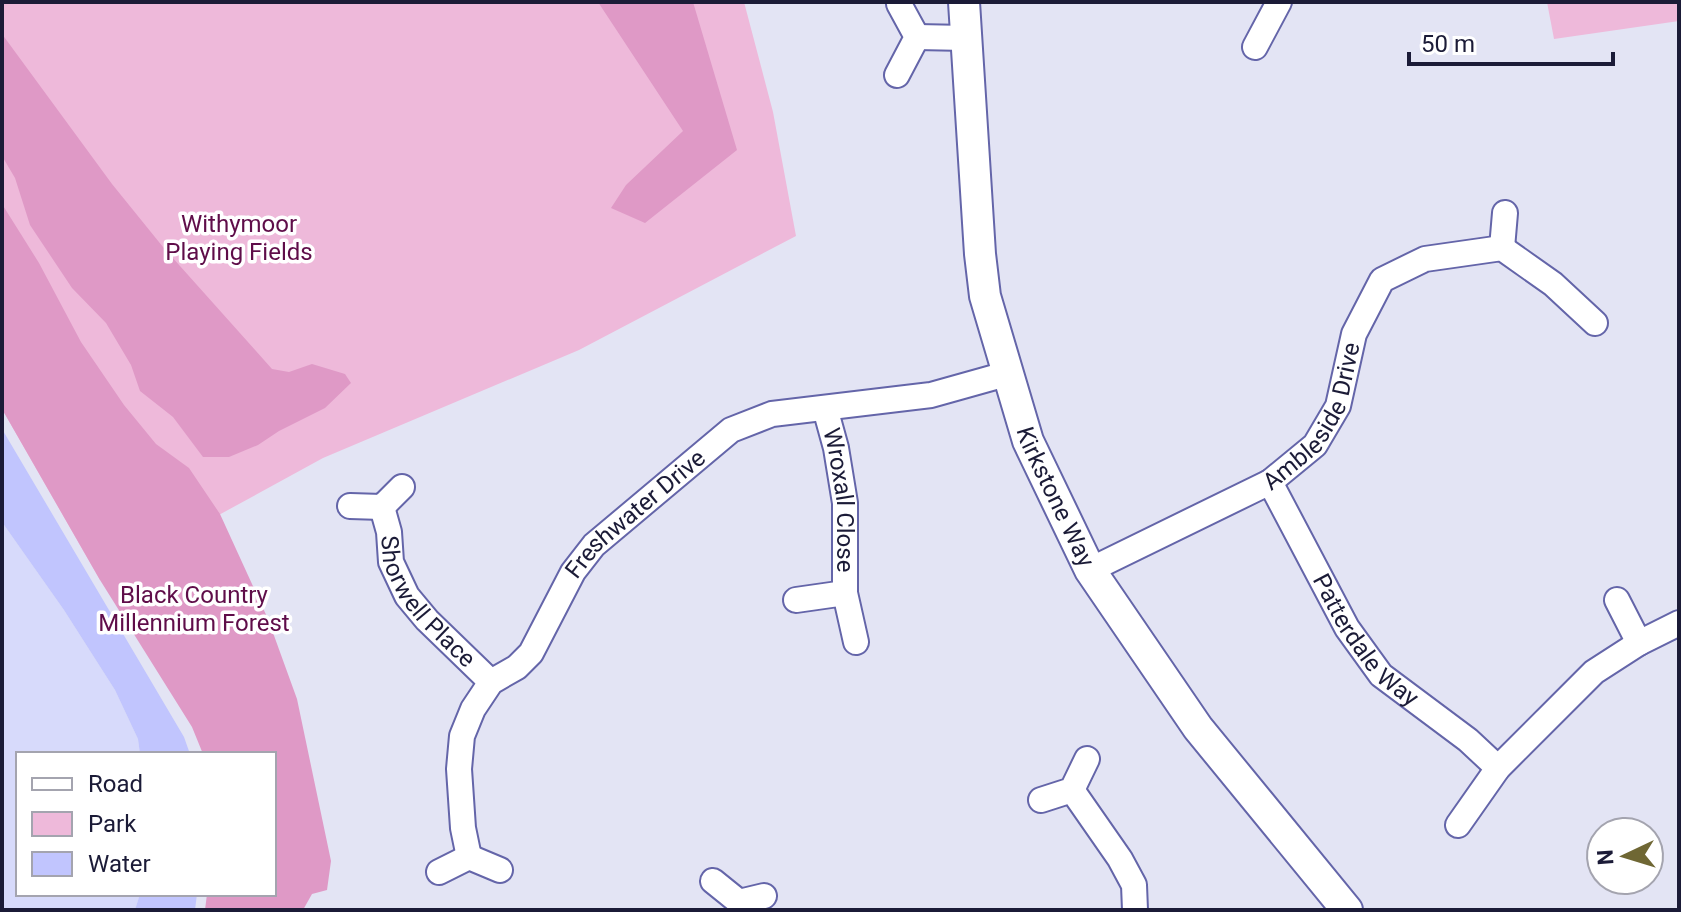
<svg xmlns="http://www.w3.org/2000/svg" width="1681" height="912" viewBox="0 0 1681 912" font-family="Roboto,sans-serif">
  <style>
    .built { fill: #d7dafb }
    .green { fill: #eeb9da }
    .forest { fill: #df99c6 }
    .water { fill: #c1c5fe }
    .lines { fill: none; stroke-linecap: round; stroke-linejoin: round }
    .minor-casing { stroke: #6465a9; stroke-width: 28 }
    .tertiary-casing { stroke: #6465a9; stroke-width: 34 }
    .minor { stroke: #fff; stroke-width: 24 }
    .tertiary { stroke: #fff; stroke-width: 30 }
    .labels { text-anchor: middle; stroke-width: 7; stroke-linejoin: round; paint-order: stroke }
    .park-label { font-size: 24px; fill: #5f0d49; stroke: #fff }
    .street-label { font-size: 24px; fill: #1b1b37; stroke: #fff }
  </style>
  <rect width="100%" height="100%" fill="#e3e4f4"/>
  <!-- built -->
  <polygon class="built" points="2,522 64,610 115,690 138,739 140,754 18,754 18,894 140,894 135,910 2,910"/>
  <!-- green -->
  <g class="green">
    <polygon points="2,2 744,2 773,112 796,236 579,350 323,458 100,580 2,409"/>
    <polygon points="1547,2 1679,2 1679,21 1554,39"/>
  </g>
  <!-- forest -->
  <g class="forest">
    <polygon points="598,2 693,2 737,150 645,223 611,208 626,185 683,131"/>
    <polygon points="2,34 112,184 163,247 272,369 289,372 312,364 345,374 351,383 325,408 279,431 258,445 229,457 203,457 173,417 140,391 131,365 106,323 72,288 30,225 15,178 2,156"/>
    <polygon points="2,204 39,263 81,342 124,405 156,444 189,468 220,514 268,619 297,699 331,861 327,890 312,894 303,910 205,910 207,894 274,894 274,754 203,754 192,727 100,580 2,409"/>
  </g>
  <!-- water -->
  <g class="water">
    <polygon points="2,429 184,737 190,754 140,754 138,739 115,690 64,610 2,522"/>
    <polygon points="140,894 197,894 195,910 135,910"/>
  </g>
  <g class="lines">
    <!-- minor casing -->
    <g class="minor-casing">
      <g id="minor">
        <polyline points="917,37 966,38"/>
        <polyline points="1255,47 1279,2"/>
        <polyline points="897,75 917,37 899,4"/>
        <polyline points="1502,248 1505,213"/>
        <path id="s1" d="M825,408L836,448L845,503V593L856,642"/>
        <path id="s2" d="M1270,482L1347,628L1381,675L1468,740L1498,768"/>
        <polyline points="350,506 382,507 402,487"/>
        <path id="s3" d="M382,507L389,532L391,562L407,596L427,620L491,682"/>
        <path id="s4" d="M1090,570L1270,482L1315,445L1338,406L1354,334L1382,280L1425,259L1502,248L1553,284L1595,323"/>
        <polyline points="796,600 845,593"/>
        <polyline points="1617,600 1639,643"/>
        <polyline points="1072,790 1120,859 1134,885 1135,910"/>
        <polyline points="1041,800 1072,790 1087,759"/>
        <polyline points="1458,825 1498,768 1594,672 1639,643 1679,623"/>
        <path id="s5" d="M469,857L463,828L459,769L462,736L473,709L491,682L517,667L531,653L573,572L594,545L731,430L772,414L931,395L1006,374"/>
        <polyline points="439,872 469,857 500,870"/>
        <polyline points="713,881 739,902 764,896"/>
      </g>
    </g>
    <!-- tertiary casing -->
    <g class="tertiary-casing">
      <g id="tertiary">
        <path id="s6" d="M964,2L980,254L985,296L1028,441L1090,570L1198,728L1347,910"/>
      </g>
    </g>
    <!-- minor -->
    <use href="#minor" class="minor"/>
    <!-- tertiary -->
    <use href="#tertiary" class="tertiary"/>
  </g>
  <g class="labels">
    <!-- park labels -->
    <g class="park-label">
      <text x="239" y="232">Withymoor<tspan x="239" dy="28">Playing Fields</tspan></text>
      <text x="194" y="603">Black Country<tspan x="194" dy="28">Millennium Forest</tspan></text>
    </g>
    <!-- street labels -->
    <g class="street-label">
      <text dy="8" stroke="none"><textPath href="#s4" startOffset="282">Ambleside Drive</textPath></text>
      <text dy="8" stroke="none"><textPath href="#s6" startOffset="508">Kirkstone Way</textPath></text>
      <text dy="8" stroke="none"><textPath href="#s1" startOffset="94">Wroxall Close</textPath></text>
      <text dy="8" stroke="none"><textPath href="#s5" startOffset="410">Freshwater Drive</textPath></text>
      <text dy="8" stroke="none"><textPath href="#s3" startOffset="108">Shorwell Place</textPath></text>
      <text dy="8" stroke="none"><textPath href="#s2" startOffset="186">Patterdale Way</textPath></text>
    </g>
  </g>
  <!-- border -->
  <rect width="1681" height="912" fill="none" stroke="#1b1b37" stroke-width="8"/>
  <!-- legend -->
  <rect x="16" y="752" width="260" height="144" fill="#ffffff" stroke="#a4a4af" stroke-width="2"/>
  <rect x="32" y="778" width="40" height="12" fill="#ffffff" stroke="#a4a4af" stroke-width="2"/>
  <text x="88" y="792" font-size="24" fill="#1b1b37">Road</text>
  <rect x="32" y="812" width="40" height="24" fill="#eeb9da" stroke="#a4a4af" stroke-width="2"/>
  <text x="88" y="832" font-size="24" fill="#1b1b37">Park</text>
  <rect x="32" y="852" width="40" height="24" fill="#c1c5fe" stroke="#a4a4af" stroke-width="2"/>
  <text x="88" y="872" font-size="24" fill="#1b1b37">Water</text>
  <!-- north arrow -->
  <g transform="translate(1625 856) rotate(266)"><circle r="38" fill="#ffffff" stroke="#a4a4af" stroke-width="2"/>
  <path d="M0-6L14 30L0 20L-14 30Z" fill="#6f6734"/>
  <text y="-12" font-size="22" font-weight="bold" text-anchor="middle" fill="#1b1b37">N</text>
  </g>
  <!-- scale -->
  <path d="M1409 52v12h204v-12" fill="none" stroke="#1b1b37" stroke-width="4"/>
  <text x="1421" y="52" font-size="24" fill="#1b1b37" stroke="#ffffff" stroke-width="6" paint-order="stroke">50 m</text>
</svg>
